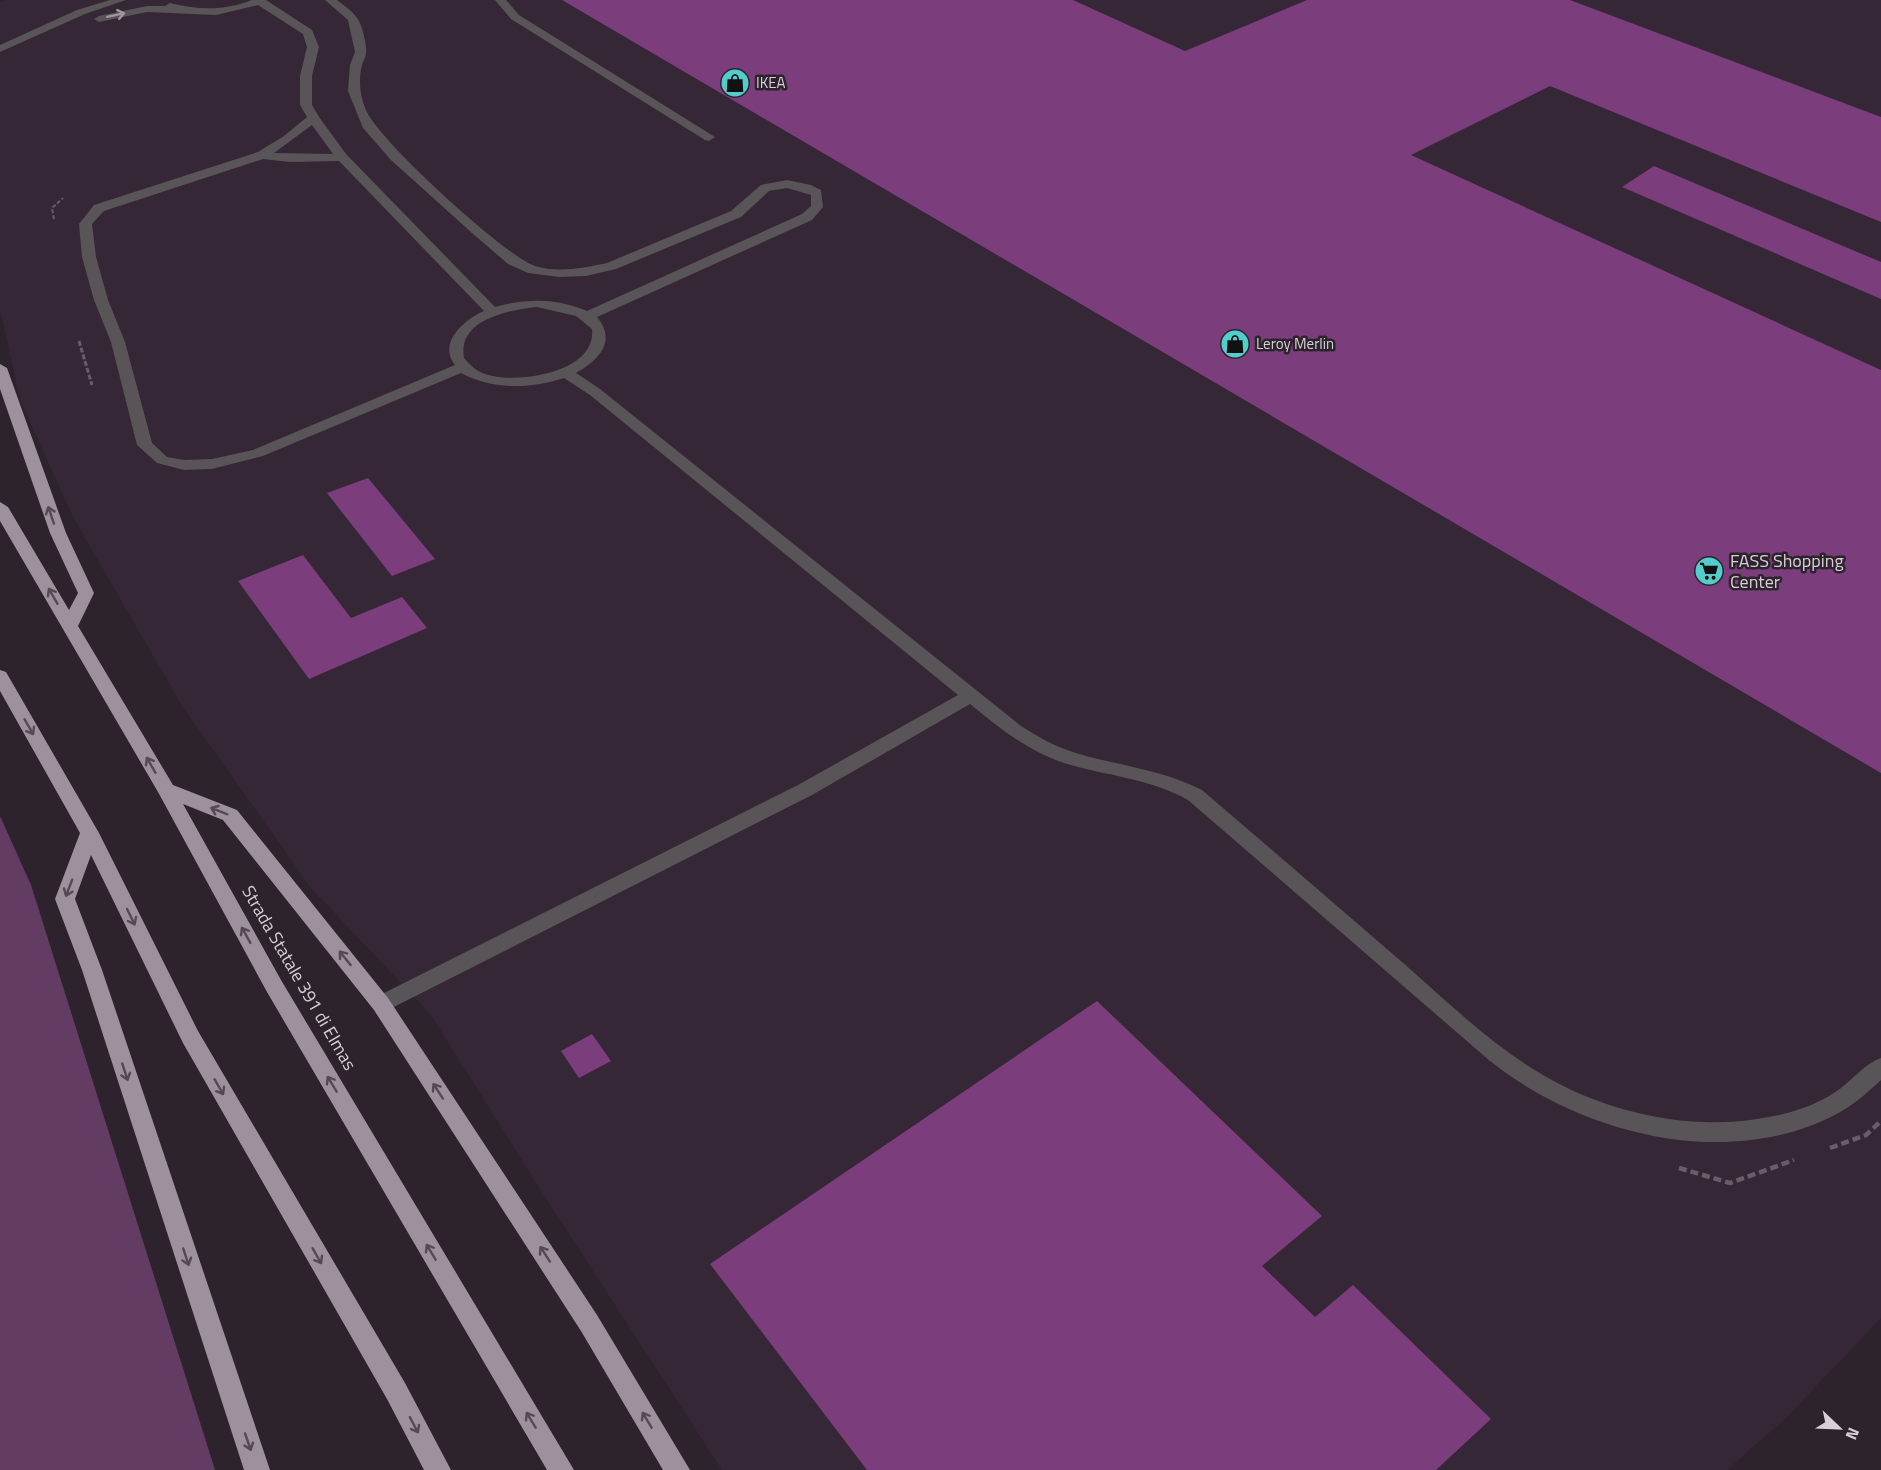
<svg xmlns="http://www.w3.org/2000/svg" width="1881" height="1470" viewBox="0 0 1881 1470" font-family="'Titillium Web',sans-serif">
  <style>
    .built { fill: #362736 }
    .green { fill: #633c64 }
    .building { fill: #7b3d7c }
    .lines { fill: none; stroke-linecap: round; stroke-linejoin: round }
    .path-far2 { stroke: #675e67; stroke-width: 2; stroke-dasharray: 4 2; stroke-linecap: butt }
    .path-far1 { stroke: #675e67; stroke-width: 3; stroke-dasharray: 5 2; stroke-linecap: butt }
    .path { stroke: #675e67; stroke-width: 4.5; stroke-dasharray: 8 4; stroke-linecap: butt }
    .minor { fill: #595458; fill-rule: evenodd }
    .highway { fill: #9d919d; fill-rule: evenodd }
    .oneway { stroke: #9e989e }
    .oneway2 { stroke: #544a54 }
    .labels { text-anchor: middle; stroke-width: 5; stroke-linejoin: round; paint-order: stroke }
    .far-poi-label { font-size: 15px; fill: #d7d0d7; stroke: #2c232c; text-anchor: start }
    .poi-label { font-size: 18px; fill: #d7d0d7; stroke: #2c232c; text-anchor: start }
    .street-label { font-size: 18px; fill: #d7d0d7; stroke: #2c232c }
  </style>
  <rect width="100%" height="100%" fill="#2c232c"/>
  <!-- built -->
  <polygon class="built" points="7,0 1881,0 1881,1318 1787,1417 1727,1470 722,1470 545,1197 431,1015 311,888 182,706 73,517 20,400 0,309 0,2"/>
  <!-- green -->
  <polygon class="green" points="0,816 31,885 215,1470 0,1470"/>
  <!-- building -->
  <g class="building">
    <polygon points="562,0 1073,0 1185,51 1307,0 1570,0 1881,117 1881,222 1550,86 1411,155 1881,370 1881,773"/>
    <polygon points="1654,166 1881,262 1881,299 1622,187"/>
    <polygon points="368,478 435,559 392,576 327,493"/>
    <polygon points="303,555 351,618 402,597 427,628 309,679 238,581"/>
    <polygon points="1097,1001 1322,1216 1262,1266 1315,1317 1353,1285 1491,1419 1436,1470 867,1470 710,1264"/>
    <polygon points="592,1034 611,1061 579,1078 561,1051"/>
  </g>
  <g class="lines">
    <!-- path-far2 -->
    <polyline class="path-far2" points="54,219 52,208 63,198"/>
    <!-- path-far1 -->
    <polyline class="path-far1" points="79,341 92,385"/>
    <!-- path -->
    <g class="path">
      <polyline points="1830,1148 1866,1135 1881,1121"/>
      <polyline points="1679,1168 1730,1183 1794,1160"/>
    </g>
    <!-- minor -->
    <g class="minor">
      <polygon points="110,0 126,0 85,14 0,52 0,45 77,10"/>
      <path d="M252,0H266L312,30L319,47L312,76V105L319,117L346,154L495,307C527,298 557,298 587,311L802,214L811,206V195L787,188L769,191L741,217L616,269L586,276L559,277L528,273L508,264L472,233L391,160L363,128L348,91L350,65L355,52L348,20L325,0H337C343,5 353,11 357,18C362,24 367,45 366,53C366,57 363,61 362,65C358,81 360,96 366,110C377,139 505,256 535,266C557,273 584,268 607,263L731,211L761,185L787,180L811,185L821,190L823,207L812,220L597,317C617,341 599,360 576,373L600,389L1021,726C1038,737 1056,747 1076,753C1119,766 1161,769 1202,790C1264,843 1326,896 1388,950C1438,992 1486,1042 1543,1075C1606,1112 1685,1130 1757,1119C1787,1115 1817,1106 1841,1088C1854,1078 1866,1063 1881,1058V1080C1869,1091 1856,1103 1842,1111C1733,1173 1583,1135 1490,1061L1188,800C1149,778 1106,776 1064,763C1028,751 999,728 970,704L812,795L388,1010L381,1012L374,1010L371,1004L374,998L798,785L958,695L590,395L564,378C530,389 493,390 461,373L263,456L212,469L184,470L157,463L137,445L111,342L94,300L82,257L79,224L94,205L258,152L284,136L307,117L300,105V76L307,47L303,34L258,5L216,15L147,12L99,22L94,19L99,16L147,6H165L170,3C198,10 224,11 252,0ZM312,125L333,154L274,153ZM263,159L290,162L339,161L484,311C465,319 437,343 455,365L253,450L212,459L184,460L167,457L152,443L125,342L108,300L96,257L92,224L104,211ZM537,307L576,316L592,329C597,373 516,385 485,374C476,371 470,365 464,358C457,319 509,310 537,307Z"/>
      <polygon points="495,0 506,0 519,15 715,137 709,141 705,140 511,19"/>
    </g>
    <!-- highway -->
    <g class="highway">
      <polygon points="0,364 7,368 66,533 94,593 78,626 173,785 237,810 388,998 597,1315 690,1470 663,1470 581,1331 374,1010 223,820 183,804 281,980 574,1470 547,1470 267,992 158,792 0,521 0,502 8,507 69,610 78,593 50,533 0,389"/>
      <polygon points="0,670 6,672 99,833 198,1031 405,1383 451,1470 424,1470 387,1399 183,1043 91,855 75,899 102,970 270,1470 244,1470 82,970 55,899 80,833 0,691"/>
    </g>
  </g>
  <!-- one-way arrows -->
  <defs><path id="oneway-shaft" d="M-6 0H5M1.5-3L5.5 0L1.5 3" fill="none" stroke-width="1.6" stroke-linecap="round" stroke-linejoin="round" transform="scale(1.5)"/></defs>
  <use class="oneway" href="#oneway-shaft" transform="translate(116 15) rotate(-12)"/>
  <g class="oneway2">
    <use href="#oneway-shaft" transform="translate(51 515) rotate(-109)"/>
    <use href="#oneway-shaft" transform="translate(53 596) rotate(-120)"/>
    <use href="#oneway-shaft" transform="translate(29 727) rotate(60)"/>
    <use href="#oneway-shaft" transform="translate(151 765) rotate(-120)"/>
    <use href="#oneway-shaft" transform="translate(219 811) rotate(-158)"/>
    <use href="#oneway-shaft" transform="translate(69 888) rotate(111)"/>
    <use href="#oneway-shaft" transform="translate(131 917) rotate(64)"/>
    <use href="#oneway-shaft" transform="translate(246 935) rotate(-119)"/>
    <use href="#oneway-shaft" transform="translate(345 958) rotate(-129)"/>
    <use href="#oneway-shaft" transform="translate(125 1072) rotate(72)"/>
    <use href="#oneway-shaft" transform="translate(332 1084) rotate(-121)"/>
    <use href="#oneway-shaft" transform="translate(219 1087) rotate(60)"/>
    <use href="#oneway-shaft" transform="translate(438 1091) rotate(-123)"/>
    <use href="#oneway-shaft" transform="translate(431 1252) rotate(-121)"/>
    <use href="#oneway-shaft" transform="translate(545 1254) rotate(-123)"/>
    <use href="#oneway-shaft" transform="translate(317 1256) rotate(60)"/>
    <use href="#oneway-shaft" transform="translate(186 1257) rotate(72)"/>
    <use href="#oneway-shaft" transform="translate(531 1420) rotate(-121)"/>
    <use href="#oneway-shaft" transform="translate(647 1420) rotate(-121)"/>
    <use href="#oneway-shaft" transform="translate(414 1425) rotate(62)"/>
    <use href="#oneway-shaft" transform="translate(248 1442) rotate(71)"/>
  </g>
  <!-- icons -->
  <defs>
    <g id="shop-disc" transform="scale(1.5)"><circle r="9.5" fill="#53cdcb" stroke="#2c232c"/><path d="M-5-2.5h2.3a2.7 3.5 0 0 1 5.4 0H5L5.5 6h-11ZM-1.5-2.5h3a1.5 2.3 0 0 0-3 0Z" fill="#111"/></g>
    <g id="supermarket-disc" transform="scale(1.5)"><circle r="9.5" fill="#53cdcb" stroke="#2c232c"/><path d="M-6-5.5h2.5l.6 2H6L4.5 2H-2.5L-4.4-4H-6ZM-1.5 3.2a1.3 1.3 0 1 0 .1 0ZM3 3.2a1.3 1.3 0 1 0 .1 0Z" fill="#111"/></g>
  </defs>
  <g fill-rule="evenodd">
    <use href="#shop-disc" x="735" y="83"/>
    <use href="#shop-disc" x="1235" y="344"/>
    <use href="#supermarket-disc" x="1709" y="571"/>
  </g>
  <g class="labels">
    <!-- far-poi labels -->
    <g class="far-poi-label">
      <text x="756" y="88">IKEA</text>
      <text x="1256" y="349">Leroy Merlin</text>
    </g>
    <!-- poi labels -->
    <g class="poi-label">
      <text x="1730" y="567">FASS Shopping<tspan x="1730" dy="21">Center</tspan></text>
    </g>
    <!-- street labels -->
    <g class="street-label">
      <text transform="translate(299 978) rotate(60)" y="6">Strada Statale 391 di Elmas</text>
    </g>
  </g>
  <!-- north arrow -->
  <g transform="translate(1839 1428) rotate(113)" stroke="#2c232c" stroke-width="4.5" paint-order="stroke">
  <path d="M0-4.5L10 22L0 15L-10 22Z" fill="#d7d0d7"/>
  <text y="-9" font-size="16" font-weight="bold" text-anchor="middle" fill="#d7d0d7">N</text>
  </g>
</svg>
